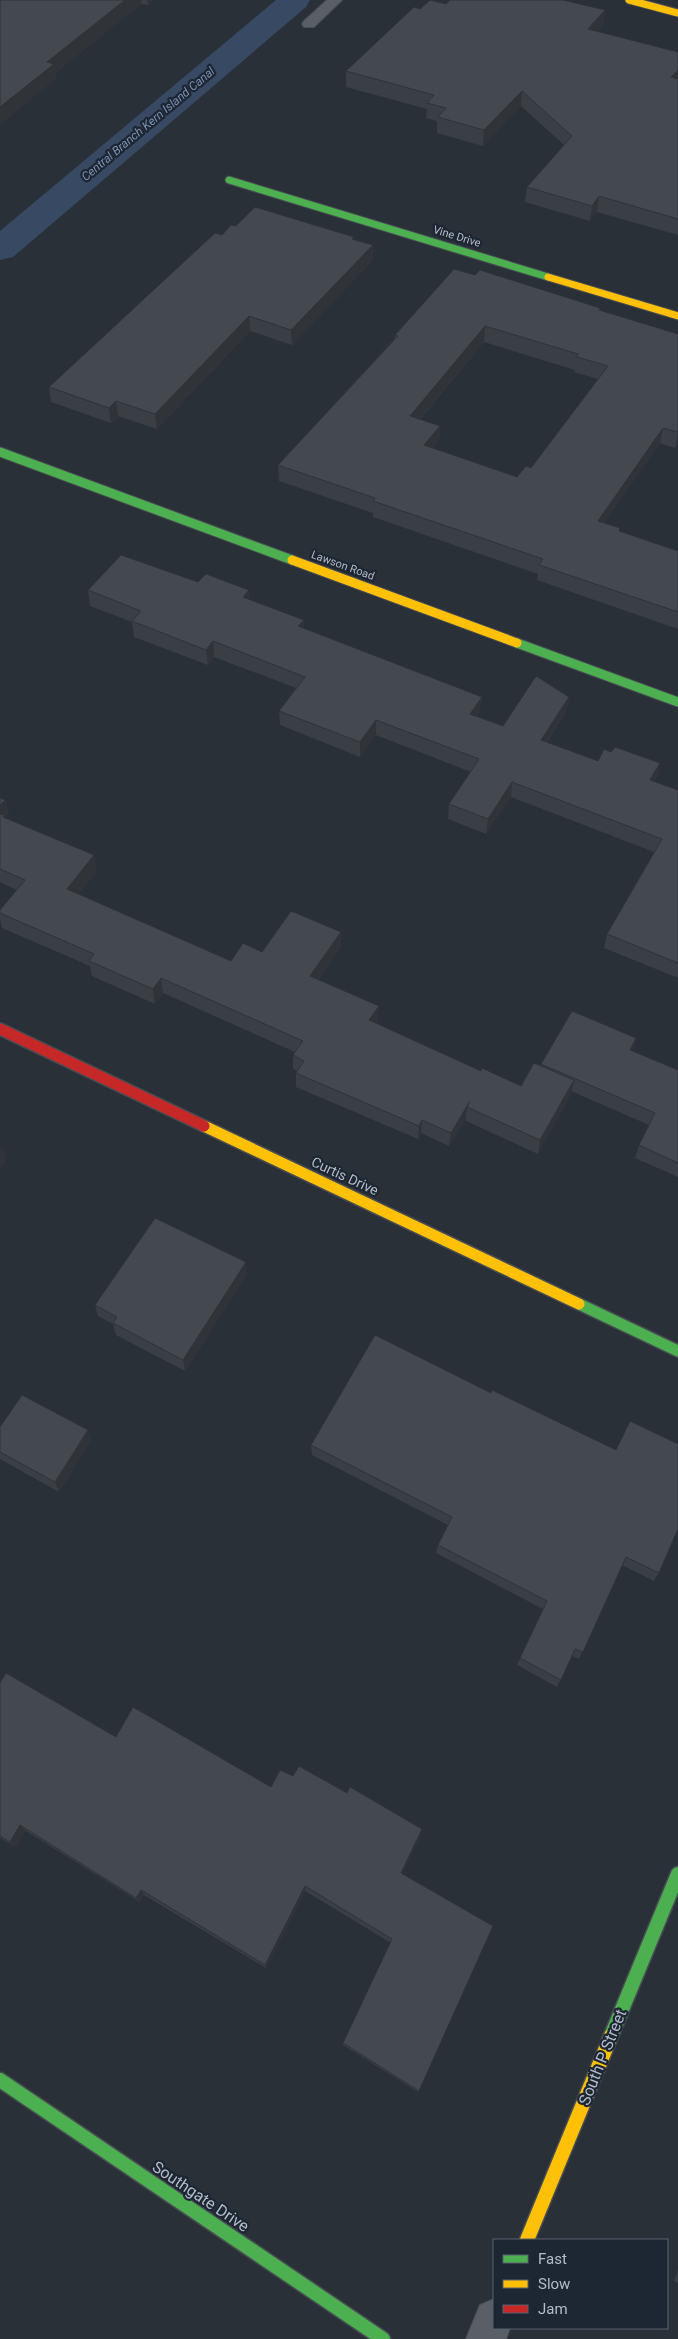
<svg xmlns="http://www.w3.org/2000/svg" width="678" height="2339" viewBox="0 0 678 2339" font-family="Roboto,sans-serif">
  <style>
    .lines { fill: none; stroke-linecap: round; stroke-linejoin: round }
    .canal { fill: #384963; fill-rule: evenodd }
    .lane-casing { stroke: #484c53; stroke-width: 2 }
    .street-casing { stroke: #484c53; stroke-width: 2 }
    .fast-far3-casing { stroke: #484c53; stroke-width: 9 }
    .fast-far2-casing { stroke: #484c53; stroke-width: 11 }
    .fast-far1-casing { stroke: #484c53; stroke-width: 14 }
    .fast-casing { stroke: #484c53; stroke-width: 17 }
    .slow-far3-casing { stroke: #484c53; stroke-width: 9 }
    .slow-far2-casing { stroke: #484c53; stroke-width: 11 }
    .slow-far1-casing { stroke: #484c53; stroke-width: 14 }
    .slow-casing { stroke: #484c53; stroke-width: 17 }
    .jam-casing { stroke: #484c53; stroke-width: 14 }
    .lane { fill: #5a5e66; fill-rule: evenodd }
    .street { fill: #5a5e66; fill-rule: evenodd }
    .fast-far3 { stroke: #4caf50; stroke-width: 7 }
    .fast-far2 { stroke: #4caf50; stroke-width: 9 }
    .fast-far1 { stroke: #4caf50; stroke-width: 11 }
    .fast { stroke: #4caf50; stroke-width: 14 }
    .slow-far3 { stroke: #ffc107; stroke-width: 7 }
    .slow-far2 { stroke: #ffc107; stroke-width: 9 }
    .slow-far1 { stroke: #ffc107; stroke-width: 11 }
    .slow { stroke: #ffc107; stroke-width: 14 }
    .jam { stroke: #c62828; stroke-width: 11 }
    .wall { fill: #3a3f45; fill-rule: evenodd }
    .shaded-wall { fill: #303338 }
    .building { fill: #444950; stroke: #303338; fill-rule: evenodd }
    .labels { text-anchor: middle; stroke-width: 4.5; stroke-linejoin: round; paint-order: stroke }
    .far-street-label { font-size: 11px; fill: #b4bcc9; stroke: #1d2633 }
    .far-water-label { font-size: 12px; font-style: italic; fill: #7c92b1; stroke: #1d2633 }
    .street-label { font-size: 14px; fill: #b4bcc9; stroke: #1d2633 }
    .near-street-label { font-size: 16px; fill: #b4bcc9; stroke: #1d2633 }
  </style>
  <rect width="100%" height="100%" fill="#2a3038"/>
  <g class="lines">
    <!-- canal -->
    <polygon class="canal" points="276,0 310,0 306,7 13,257 0,260 0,231"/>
    <!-- lane casing -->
    <g class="lane-casing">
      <polygon id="lane" points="327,0 342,0 314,27 304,27 302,24 304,21"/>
    </g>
    <!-- street casing -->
    <g class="street-casing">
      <polygon id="street" points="494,2299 494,2328 510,2328 506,2339 466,2339 480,2305"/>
    </g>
    <!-- fast-far3 casing -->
    <g class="fast-far3-casing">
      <polyline id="fast-far3" points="229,180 548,277"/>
    </g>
    <!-- fast-far2 casing -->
    <g class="fast-far2-casing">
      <g id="fast-far2">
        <polyline points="0,452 292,560"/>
        <polyline points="517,643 678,702"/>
      </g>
    </g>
    <!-- fast-far1 casing -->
    <g class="fast-far1-casing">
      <polyline id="fast-far1" points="579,1304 678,1351"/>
    </g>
    <!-- fast casing -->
    <g class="fast-casing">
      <g id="fast">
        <polyline points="611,2036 678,1874"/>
        <polyline points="0,2080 383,2339"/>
      </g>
    </g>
    <!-- slow-far3 casing -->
    <g class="slow-far3-casing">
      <g id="slow-far3">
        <polyline points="629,0 678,13"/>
        <polyline points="548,277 678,316"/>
      </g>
    </g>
    <!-- slow-far2 casing -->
    <g class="slow-far2-casing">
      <polyline id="slow-far2" points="292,560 517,643"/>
    </g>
    <!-- slow-far1 casing -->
    <g class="slow-far1-casing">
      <polyline id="slow-far1" points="204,1126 579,1304"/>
    </g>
    <!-- slow casing -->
    <g class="slow-casing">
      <polyline id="slow" points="527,2240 611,2036"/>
    </g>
    <!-- jam casing -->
    <g class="jam-casing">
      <polyline id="jam" points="0,1029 204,1126"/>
    </g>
    <!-- lane -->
    <use href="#lane" class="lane"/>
    <!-- street -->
    <use href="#street" class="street"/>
    <!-- fast-far3 -->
    <use href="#fast-far3" class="fast-far3"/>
    <!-- fast-far2 -->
    <use href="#fast-far2" class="fast-far2"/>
    <!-- fast-far1 -->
    <use href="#fast-far1" class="fast-far1"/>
    <!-- fast -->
    <use href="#fast" class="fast"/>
    <!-- slow-far3 -->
    <use href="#slow-far3" class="slow-far3"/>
    <!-- slow-far2 -->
    <use href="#slow-far2" class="slow-far2"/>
    <!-- slow-far1 -->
    <use href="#slow-far1" class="slow-far1"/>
    <!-- slow -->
    <use href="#slow" class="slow"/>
    <!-- jam -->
    <use href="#jam" class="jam"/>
  </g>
  <!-- wall -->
  <g class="wall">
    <polygon points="0,0 154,0 148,5 141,4 55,73 56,79"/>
    <polygon points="446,4 605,10 603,26 598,31 678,52 678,235 597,212 590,221 525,202 527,187 564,145 521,106 483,146 437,133 437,121 426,118 427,109 346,87 346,71 420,9"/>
    <polygon points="236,226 354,240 373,245 373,260 292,345 250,331 157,429 118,416 111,423 51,402 49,387 222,235"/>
    <path d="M475,275L600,308V310L678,334V444L675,448L660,443L604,523L620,531L678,551V629L537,580L538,574L373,517V513L279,481L278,465L395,338V335ZM484,342L575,370L574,372L598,379L531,468L517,477L433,448L439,441L440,426L420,419Z"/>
    <polygon points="198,582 250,600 304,629 480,712 477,716 503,726 569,697 566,712 547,742 598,761 611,752 660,763 657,778 654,782 678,790 678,978 604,948 607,934 654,852 511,797 486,834 448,819 449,804 471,772 376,735 360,757 280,725 279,711 296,688 214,657 208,665 134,637 132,622 90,606 88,590"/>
    <polygon points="0,798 5,800 9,816 6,818 97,871 78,894 231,961 262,952 341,947 318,980 378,1021 376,1023 481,1071 521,1086 540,1065 541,1064 636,1038 633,1051 678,1070 678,1177 635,1158 639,1145 649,1125 571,1091 571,1094 538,1154 466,1121 466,1118 449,1146 421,1133 418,1139 296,1087 296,1073 297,1071 293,1069 293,1055 295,1052 163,993 155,1004 92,976 90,966 2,928 0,919 0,910 17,890 0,882"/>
    <polygon points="247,1274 185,1371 116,1335 113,1324 98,1316 95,1305"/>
    <polygon points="375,1335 659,1573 654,1581 622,1565 579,1659 572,1656 557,1687 517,1665 543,1609 436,1553 438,1545 448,1525 312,1455 311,1445"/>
    <polygon points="0,1427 91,1440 59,1492 0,1459"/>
    <polygon points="0,1683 116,1737 421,1835 402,1873 419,2091 418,2092 343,2045 343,2043 391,1943 305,1891 266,1968 144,1895 140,1902 26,1831 16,1847 0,1838"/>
    <polygon points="678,2270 678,2283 674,2281"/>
  </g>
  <!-- shaded-wall -->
  <g class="shaded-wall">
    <polygon points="125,0 141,0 141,4 55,73 56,79 0,125 0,107 47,62"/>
    <polygon points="147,0 154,0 148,5"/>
    <polygon points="605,10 603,26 586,44 588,29"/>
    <polygon points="678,70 678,82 671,77"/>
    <polygon points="522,91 521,106 483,146 484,130"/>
    <polygon points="599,196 597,212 590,221 592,206"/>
    <polygon points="373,245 373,260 292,345 291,330"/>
    <polygon points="249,316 250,331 157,429 155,414"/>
    <polygon points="485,326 484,342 409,431 410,416"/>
    <polygon points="116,401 118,416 111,423 109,408"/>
    <polygon points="440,426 439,441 423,460 424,445"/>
    <polygon points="663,428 660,443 595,536 598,521"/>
    <polygon points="678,433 678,444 675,448"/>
    <polygon points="249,590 250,605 243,597"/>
    <polygon points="304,620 304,635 298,626"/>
    <polygon points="213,641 214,657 208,665 206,650"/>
    <polygon points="482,697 480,712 469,728 470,714"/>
    <polygon points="569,697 566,712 538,754 541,740"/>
    <polygon points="376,720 376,735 360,757 360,742"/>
    <polygon points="660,763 657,778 647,795 650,780"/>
    <polygon points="512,782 511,797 486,834 488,819"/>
    <polygon points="5,800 9,816 0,826 0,805"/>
    <polygon points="94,855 97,871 70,905 67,889"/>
    <polygon points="341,932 341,947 310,991 310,976"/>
    <polygon points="161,978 163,993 155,1004 153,989"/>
    <polygon points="379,1006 378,1021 369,1035 369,1020"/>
    <polygon points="636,1038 633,1051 630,1050"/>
    <polygon points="574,1080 571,1094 538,1154 540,1140"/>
    <polygon points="470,1101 467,1107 466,1118 449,1146 451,1133"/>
    <polygon points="422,1120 421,1133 418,1139 419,1126"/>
    <polygon points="3,1146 7,1159 0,1169 0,1150"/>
    <polygon points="246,1262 247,1274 185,1371 183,1360"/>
    <polygon points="88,1430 91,1440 59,1492 55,1482"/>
    <polygon points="20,1825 26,1831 16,1847 10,1842"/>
    <polygon points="422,1829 421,1835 400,1878 401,1873"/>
    <polygon points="305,1886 305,1891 266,1968 265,1965"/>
    <polygon points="141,1890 144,1895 140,1902 136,1898"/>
  </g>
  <!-- building -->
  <g class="building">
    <polygon points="0,0 125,0 47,62 54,64 0,107"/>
    <polygon points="430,0 446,4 450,0 563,0 605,10 588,29 678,52 678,70 671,77 678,79 678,219 599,196 592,206 527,187 572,136 522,91 484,130 438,117 446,108 427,103 434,95 346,71 414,7 420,9"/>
    <polygon points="255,207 354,237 352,239 373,245 291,330 249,316 155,414 116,401 109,408 49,387 215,233 222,235 231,225 236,226"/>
    <path d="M454,269L475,275L480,270L600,308L599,310L678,334V432L663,428L598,521L620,528L619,531L678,551V612L539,565L543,559L373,501L375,498L278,465L398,336L395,335ZM485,326L578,354L577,357L608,366L531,468L526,466L517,477L424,445L440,426L410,416Z"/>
    <polygon points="121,555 198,582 206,574 249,590 243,597 304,620 298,626 482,697 470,714 503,726 536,676 569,697 541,740 598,761 604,749 611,752 615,747 660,763 650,780 678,790 678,963 607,934 662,839 512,782 488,819 449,804 479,759 376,720 360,742 279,711 305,677 213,641 206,650 132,621 141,611 88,590"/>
    <polygon points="0,798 5,800 0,805"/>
    <polygon points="0,814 4,815 3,817 94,855 67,889 231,961 243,943 262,952 291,911 341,932 310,976 379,1006 369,1020 481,1071 482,1068 521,1086 534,1063 574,1080 540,1140 467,1107 470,1101 451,1133 422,1120 419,1126 296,1073 304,1061 293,1055 303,1041 161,978 153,989 89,961 94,954 0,913 0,910 25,880 0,869"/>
    <polygon points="572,1011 636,1038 630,1050 678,1070 678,1163 639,1145 655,1113 541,1064"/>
    <polygon points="155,1218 246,1262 183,1360 113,1323 117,1317 95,1305"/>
    <polygon points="375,1335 491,1393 492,1390 616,1450 630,1421 678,1444 678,1529 659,1573 626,1557 583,1652 575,1649 561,1680 520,1658 547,1601 438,1545 452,1517 311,1445"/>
    <polygon points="22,1395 88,1430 55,1482 0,1452 0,1427"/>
    <polygon points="6,1673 116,1737 133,1707 271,1787 280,1770 293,1776 299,1766 347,1793 350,1787 422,1829 401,1873 493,1926 419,2091 343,2043 392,1939 305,1886 265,1965 141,1890 136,1898 20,1825 10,1842 0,1836 0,1683"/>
  </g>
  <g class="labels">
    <!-- far-street labels -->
    <g class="far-street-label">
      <text transform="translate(457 236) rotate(17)" y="4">Vine Drive</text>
      <text transform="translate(343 565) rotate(20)" y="4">Lawson Road</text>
    </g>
    <!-- far-water labels -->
    <g class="far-water-label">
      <text transform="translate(148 124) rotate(-40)" y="4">Central Branch Kern Island Canal</text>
    </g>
    <!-- street labels -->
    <g class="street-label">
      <text transform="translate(345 1176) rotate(25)" y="5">Curtis Drive</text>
    </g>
    <!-- near-street labels -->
    <g class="near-street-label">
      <text transform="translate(602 2057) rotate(-68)" y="6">South P Street</text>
      <text transform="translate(201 2196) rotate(34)" y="6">Southgate Drive</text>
    </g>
  </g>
  <!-- legend -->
  <rect x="493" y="2239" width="175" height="90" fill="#1d2633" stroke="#59626f"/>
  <rect x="503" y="2255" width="25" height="8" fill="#4caf50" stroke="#59626f"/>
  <text x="538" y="2264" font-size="15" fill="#b4bcc9">Fast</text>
  <rect x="503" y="2280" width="25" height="8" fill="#ffc107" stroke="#59626f"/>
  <text x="538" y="2289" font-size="15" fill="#b4bcc9">Slow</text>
  <rect x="503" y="2305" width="25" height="8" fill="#c62828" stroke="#59626f"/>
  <text x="538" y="2314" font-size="15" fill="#b4bcc9">Jam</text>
</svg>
